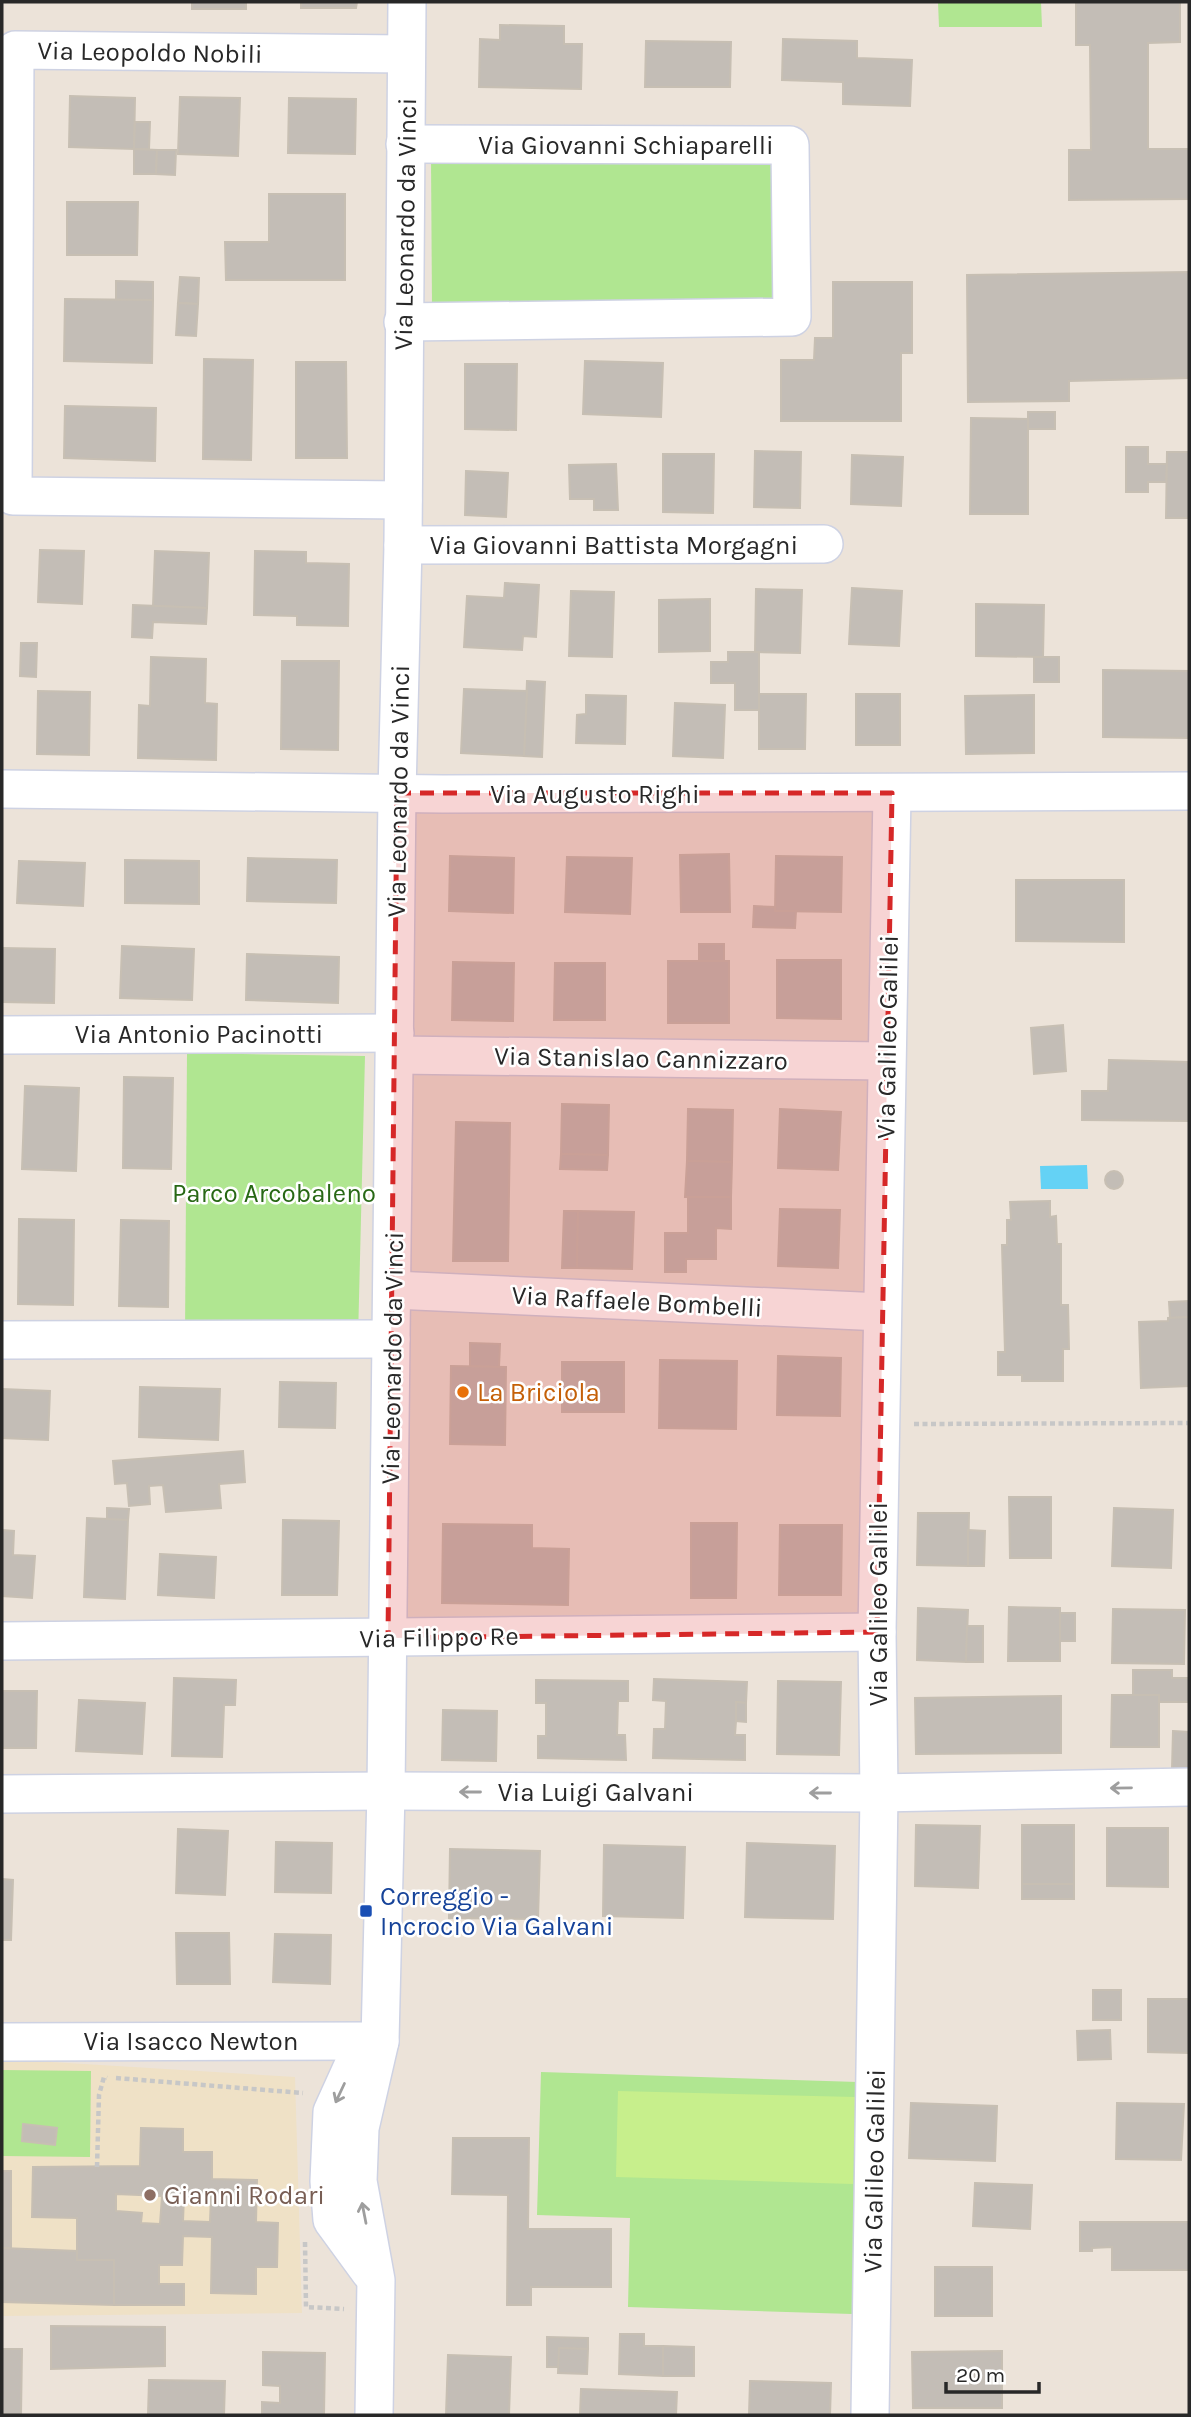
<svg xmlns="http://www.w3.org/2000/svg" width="1191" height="2417" viewBox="0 0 1191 2417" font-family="Karla,sans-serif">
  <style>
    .education { fill: #efe1c6 }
    .green { fill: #b0e691 }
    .pitch { fill: #c7ef8c }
    .water { fill: #64d2f5 }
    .building { fill: #c3bdb6; stroke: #c7bfb3; stroke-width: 2; fill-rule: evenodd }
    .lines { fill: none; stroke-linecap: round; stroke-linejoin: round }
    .minor-casing { stroke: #ced2e3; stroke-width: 40 }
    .path { stroke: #c7c7c7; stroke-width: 4.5; stroke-dasharray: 5 3.5; stroke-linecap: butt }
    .minor { stroke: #fff; stroke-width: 37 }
    .oneway { stroke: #9e9e9e }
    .marked { fill: #d62828; fill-opacity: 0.2; stroke: #d62828; stroke-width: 5; stroke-dasharray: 14 9; stroke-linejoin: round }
    .food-dot { fill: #e8710a; stroke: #fff; stroke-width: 2.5 }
    .transit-dot { fill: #1a4fb4; stroke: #fff; stroke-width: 2.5 }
    .education-dot { fill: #8d6e63; stroke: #fff; stroke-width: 2.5 }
    .labels { text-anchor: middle; stroke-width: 5; stroke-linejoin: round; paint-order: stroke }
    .street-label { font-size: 26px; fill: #282828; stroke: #fff }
    .park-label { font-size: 26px; fill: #286815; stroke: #fff }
    .food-label { font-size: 26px; fill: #c56008; stroke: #fff; text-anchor: start }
    .transit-label { font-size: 26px; fill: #164399; stroke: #fff; text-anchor: start }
    .education-label { font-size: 26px; fill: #785e54; stroke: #fff; text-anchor: start }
  </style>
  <rect width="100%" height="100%" fill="#ece3d9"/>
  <!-- education -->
  <polygon class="education" points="2,2059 295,2077 302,2313 2,2316"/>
  <!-- green -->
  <g class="green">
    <polygon points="938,2 1041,2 1042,27 939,27"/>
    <polygon points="777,155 778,304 432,307 431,159"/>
    <polygon points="187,1053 365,1056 358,1339 185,1335"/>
    <polygon points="2,2070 91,2071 90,2157 2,2156"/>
    <polygon points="541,2072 858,2082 852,2314 628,2307 630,2218 537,2215"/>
  </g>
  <!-- pitch -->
  <polygon class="pitch" points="618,2091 855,2097 853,2184 616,2177"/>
  <!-- water -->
  <polygon class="water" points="1087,1165 1088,1189 1041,1189 1040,1166"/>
  <!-- building -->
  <g class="building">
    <rect x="192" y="2" width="54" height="7"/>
    <polygon points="301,2 357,2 356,8 301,8"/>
    <polygon points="1076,2 1180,2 1180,42 1148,43 1148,149 1189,149 1189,199 1069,200 1069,150 1091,150 1090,45 1076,45"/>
    <polygon points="500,25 564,26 564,44 582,44 581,89 479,87 480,39 500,40"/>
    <polygon points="783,39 857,41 857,58 912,60 910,106 843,104 843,82 782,80"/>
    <polygon points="646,41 731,42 730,87 645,87"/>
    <polygon points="70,96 135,98 134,149 69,147"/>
    <polygon points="180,97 240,98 238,156 178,154"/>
    <polygon points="289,98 356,99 355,154 288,153"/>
    <polygon points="135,122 150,122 149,149 134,149"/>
    <polygon points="134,149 157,150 156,174 134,174"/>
    <polygon points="157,150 176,150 175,175 156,174"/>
    <polygon points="269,194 345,194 345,280 226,280 225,242 269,242"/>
    <polygon points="67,202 138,202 137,255 67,255"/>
    <polygon points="1189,272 1189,378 1069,381 1069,401 968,402 967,275"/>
    <polygon points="180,277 199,278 198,304 178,303"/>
    <polygon points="116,281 153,282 153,300 116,300"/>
    <polygon points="833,282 912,282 912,353 901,353 901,421 781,421 781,360 814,360 815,338 833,338"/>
    <polygon points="65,299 153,300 152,363 64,361"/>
    <polygon points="178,303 198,304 196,336 176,335"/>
    <polygon points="204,359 253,360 251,460 203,459"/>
    <polygon points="585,361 663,363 661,417 583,414"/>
    <polygon points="296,362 346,362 347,458 296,458"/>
    <polygon points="465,364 517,364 516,430 465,429"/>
    <polygon points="65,406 156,408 155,461 64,458"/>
    <rect x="1028" y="412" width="27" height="17"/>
    <polygon points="971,418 1028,419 1028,514 970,514"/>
    <polygon points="1126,447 1148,447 1148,464 1167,464 1166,482 1148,482 1148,492 1126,492"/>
    <polygon points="755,451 801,452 800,508 754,507"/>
    <polygon points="1167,452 1189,452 1189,518 1166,518"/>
    <polygon points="663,454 714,454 713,513 663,512"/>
    <polygon points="852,455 903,457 901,506 851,504"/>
    <polygon points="616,464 618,510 594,510 594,499 570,499 569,465"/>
    <polygon points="466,471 508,473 506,517 465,515"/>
    <polygon points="40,550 84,551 82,604 38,602"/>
    <polygon points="155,551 209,553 207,608 153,606"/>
    <polygon points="255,551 306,552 306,563 349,564 348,626 297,625 297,616 254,615"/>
    <polygon points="505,583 539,585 536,637 523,636 522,650 464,647 467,596 504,598"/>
    <polygon points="852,588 902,591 899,646 849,644"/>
    <polygon points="756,589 802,590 800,653 755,652"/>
    <polygon points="571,591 614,592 612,657 569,656"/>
    <polygon points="710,599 710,651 659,652 659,600"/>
    <polygon points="976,604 1044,605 1043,657 976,656"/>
    <polygon points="133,605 207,608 206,624 153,622 152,638 132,637"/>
    <polygon points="21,643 37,643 36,677 20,676"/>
    <polygon points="728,652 759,652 759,710 735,710 735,683 711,683 711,662 728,662"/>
    <polygon points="151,657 206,659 205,703 217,704 216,760 138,758 139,705 150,706"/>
    <rect x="1034" y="657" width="25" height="25"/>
    <polygon points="282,661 339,661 338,750 281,749"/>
    <polygon points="1103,670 1189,671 1189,738 1103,737"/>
    <polygon points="527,681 545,682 542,757 524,756"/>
    <polygon points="464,689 527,691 524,756 461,753"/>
    <polygon points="38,691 90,692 89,755 37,754"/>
    <polygon points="759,694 806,694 805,749 759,749"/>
    <rect x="856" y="694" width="44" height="51"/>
    <polygon points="586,695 626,696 625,744 576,743 577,715 586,714"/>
    <polygon points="1034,695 1034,753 966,754 965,696"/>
    <polygon points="675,703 725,705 723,758 673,756"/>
    <polygon points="729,854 730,912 681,912 680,855"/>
    <polygon points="450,856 514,858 513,913 449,911"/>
    <polygon points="776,856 842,857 841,912 775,911"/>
    <polygon points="567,857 632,858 630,914 565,912"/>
    <polygon points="248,858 337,860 336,903 247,901"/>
    <polygon points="125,860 199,861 199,904 125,903"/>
    <polygon points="19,861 85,863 83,906 17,903"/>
    <polygon points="1016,880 1124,880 1124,942 1016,941"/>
    <polygon points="754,906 775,907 775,911 796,911 795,928 753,927"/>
    <rect x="699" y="944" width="25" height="17"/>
    <polygon points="122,946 194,949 192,1000 120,998"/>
    <polygon points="2,948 55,949 54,1003 2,1002"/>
    <polygon points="247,954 339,957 338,1003 246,1000"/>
    <polygon points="777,960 841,960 841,1019 777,1018"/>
    <rect x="668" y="961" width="61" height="62"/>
    <polygon points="453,962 514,963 513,1021 452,1020"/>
    <polygon points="555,963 605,963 605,1020 554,1020"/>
    <polygon points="1063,1025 1066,1071 1034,1074 1031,1028"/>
    <polygon points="1109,1060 1189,1062 1189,1121 1082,1120 1082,1091 1108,1091"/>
    <polygon points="124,1077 173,1078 171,1169 123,1168"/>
    <polygon points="25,1086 79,1088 76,1171 22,1169"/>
    <polygon points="562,1104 609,1105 608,1155 561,1154"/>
    <polygon points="688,1109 733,1110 732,1162 687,1161"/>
    <polygon points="780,1109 841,1112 838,1170 778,1168"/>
    <polygon points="456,1122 510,1123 508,1261 453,1261"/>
    <polygon points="561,1154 608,1155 607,1170 560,1169"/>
    <polygon points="687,1161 732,1162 731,1197 685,1197"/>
    <circle cx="1114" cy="1180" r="9"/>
    <polygon points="688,1197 731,1197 731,1229 716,1228 716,1259 686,1259 686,1272 665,1272 665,1233 688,1233"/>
    <polygon points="1050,1201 1050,1217 1056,1216 1057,1244 1061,1244 1061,1305 1068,1305 1069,1349 1063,1349 1063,1381 1022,1381 1022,1375 998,1375 998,1352 1005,1352 1002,1245 1007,1245 1007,1220 1011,1220 1010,1202"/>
    <polygon points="780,1209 840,1210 838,1268 778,1266"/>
    <polygon points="564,1211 578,1211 577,1268 562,1268"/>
    <polygon points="578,1211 634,1212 632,1269 577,1268"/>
    <polygon points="19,1219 74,1220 73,1305 18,1304"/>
    <polygon points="121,1220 169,1221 168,1307 119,1306"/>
    <polygon points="1189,1301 1189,1317 1170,1318 1169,1302"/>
    <polygon points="1189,1317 1189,1386 1141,1388 1139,1322 1168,1321 1168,1318"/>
    <polygon points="470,1343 500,1344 499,1367 470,1366"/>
    <polygon points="778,1356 841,1358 840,1416 777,1415"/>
    <polygon points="660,1360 737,1361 736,1429 659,1428"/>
    <rect x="562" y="1362" width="62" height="50"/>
    <polygon points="451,1366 506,1367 505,1445 450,1444"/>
    <polygon points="280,1382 336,1383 335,1428 279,1427"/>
    <polygon points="140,1387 220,1389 218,1440 139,1437"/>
    <polygon points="2,1389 50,1391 48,1440 2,1438"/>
    <polygon points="243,1451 245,1482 219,1484 221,1508 166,1512 163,1485 149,1486 150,1504 129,1506 127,1483 115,1484 113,1461"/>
    <polygon points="1009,1497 1051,1497 1051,1558 1010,1558"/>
    <polygon points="107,1508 129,1509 128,1520 107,1520"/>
    <polygon points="1114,1508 1173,1510 1171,1568 1112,1566"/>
    <polygon points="918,1513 969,1513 968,1566 917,1565"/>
    <polygon points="87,1518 128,1520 125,1599 84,1597"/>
    <polygon points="283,1520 339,1521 337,1595 282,1595"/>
    <polygon points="691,1523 737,1523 736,1598 691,1598"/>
    <polygon points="443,1524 532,1525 532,1548 569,1549 568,1605 442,1603"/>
    <polygon points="780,1525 842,1525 841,1595 779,1595"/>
    <polygon points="2,1530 14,1531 13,1555 35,1556 32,1598 2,1596"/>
    <polygon points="968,1530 985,1531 984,1566 968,1566"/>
    <polygon points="160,1554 216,1557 214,1598 158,1595"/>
    <polygon points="1009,1607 1060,1608 1060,1661 1008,1661"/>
    <polygon points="918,1608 968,1610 966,1662 917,1660"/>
    <polygon points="1113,1609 1185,1610 1184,1664 1112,1663"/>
    <rect x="1060" y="1613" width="15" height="28"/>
    <polygon points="967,1626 983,1626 983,1662 966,1662"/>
    <polygon points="1133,1670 1172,1670 1172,1678 1189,1678 1189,1702 1159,1702 1159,1695 1133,1695"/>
    <polygon points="174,1678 236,1680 235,1705 224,1705 222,1757 172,1756"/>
    <polygon points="654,1679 747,1682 746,1703 736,1702 736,1721 735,1735 745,1735 745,1760 653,1758 654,1729 665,1729 666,1701 653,1700"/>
    <polygon points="536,1680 628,1681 628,1701 618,1701 617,1735 625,1735 626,1760 538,1758 538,1736 546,1736 546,1703 536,1703"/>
    <polygon points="778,1681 841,1682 839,1755 777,1754"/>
    <polygon points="2,1691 37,1691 36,1748 2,1748"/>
    <polygon points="1112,1695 1159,1695 1159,1747 1111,1747"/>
    <polygon points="1061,1696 1061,1753 916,1754 915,1698"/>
    <polygon points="79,1700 145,1703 142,1754 76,1751"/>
    <polygon points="736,1702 746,1703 746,1722 736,1721"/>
    <polygon points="443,1710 497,1711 496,1761 442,1760"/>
    <polygon points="1173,1731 1189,1732 1189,1769 1172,1769"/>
    <polygon points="916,1825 980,1826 978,1888 915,1886"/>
    <rect x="1022" y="1825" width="52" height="59"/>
    <polygon points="1107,1828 1168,1828 1168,1887 1107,1886"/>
    <polygon points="178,1829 228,1831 225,1895 176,1893"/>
    <polygon points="276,1842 332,1843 331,1893 275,1892"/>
    <polygon points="747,1843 835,1846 833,1919 745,1917"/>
    <polygon points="604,1845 685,1847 683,1918 603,1916"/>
    <polygon points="450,1849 540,1851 538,1919 449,1918"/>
    <polygon points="2,1879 13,1880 11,1940 2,1940"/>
    <rect x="1022" y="1884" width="52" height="15"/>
    <polygon points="176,1933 229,1933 230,1984 177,1984"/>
    <polygon points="275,1934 331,1935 330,1984 273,1982"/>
    <rect x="1093" y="1990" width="28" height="30"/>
    <polygon points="1148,1999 1189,1999 1189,2053 1148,2052"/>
    <polygon points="1110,2030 1111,2059 1078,2060 1077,2031"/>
    <polygon points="911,2103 997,2106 995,2161 909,2158"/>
    <polygon points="1117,2103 1184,2104 1181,2160 1116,2159"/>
    <polygon points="23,2124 57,2128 55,2145 22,2141"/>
    <path d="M141,2128L183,2129V2152H212V2179L257,2180L256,2222L278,2223L277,2267H256V2294L211,2293L212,2237L183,2236L182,2265H159V2284H184V2305H114V2260H77V2218L32,2217L33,2167L140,2166ZM116,2194L162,2196L160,2224L141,2223L142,2213L116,2211ZM184,2196L211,2197L210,2222L183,2221Z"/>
    <polygon points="453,2138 529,2138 528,2229 611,2229 611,2287 531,2287 531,2305 507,2305 508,2195 452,2194"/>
    <rect x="2" y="2171" width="9" height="77"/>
    <polygon points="975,2183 1032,2185 1030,2229 973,2226"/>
    <polygon points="1080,2222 1189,2222 1189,2270 1112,2270 1112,2247 1092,2248 1092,2251 1080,2251"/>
    <polygon points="2,2248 77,2251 77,2260 114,2260 114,2305 2,2302"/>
    <rect x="935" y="2267" width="57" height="49"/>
    <polygon points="51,2326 165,2327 165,2366 51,2369"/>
    <polygon points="620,2334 644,2334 644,2346 663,2346 663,2376 619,2374"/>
    <polygon points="547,2337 588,2338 588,2349 559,2348 559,2367 547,2367"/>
    <polygon points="663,2346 694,2347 694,2376 663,2376"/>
    <polygon points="559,2348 588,2349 587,2374 558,2373"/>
    <polygon points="2,2349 22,2349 21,2415 2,2415"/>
    <polygon points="1002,2351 1002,2408 913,2408 912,2352"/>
    <polygon points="263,2352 325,2353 324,2415 262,2415 262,2402 280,2403 280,2386 263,2385"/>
    <polygon points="448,2355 511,2357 509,2415 446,2415"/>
    <polygon points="149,2380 225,2381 224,2415 148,2415"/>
    <polygon points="750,2381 831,2383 830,2415 749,2415"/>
    <polygon points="581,2389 677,2392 676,2415 580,2415"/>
  </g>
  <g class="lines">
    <!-- minor casing -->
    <g class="minor-casing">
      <g id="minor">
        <polyline points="403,322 792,317 790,145 405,144"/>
        <polyline points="403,500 13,496 15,50 406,54"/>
        <polyline points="403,545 824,544"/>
        <polyline points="2,789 443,794 1189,791"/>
        <polyline points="2,1035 395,1033"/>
        <polyline points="396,1055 886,1061"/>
        <polyline points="393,1290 882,1312"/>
        <polyline points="2,1340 391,1339"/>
        <polyline points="2,1641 877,1632"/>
        <polyline points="2,1794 386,1791 879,1793 1189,1787"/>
        <polyline points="2,2042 380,2041"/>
        <polyline points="370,2272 332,2220 329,2181 332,2112 356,2059 371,2047"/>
        <polyline points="374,2415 376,2280 358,2181 360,2128 380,2041 386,1791 397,793 403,545 407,2"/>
        <polyline points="870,2415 879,1793 877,1632 892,793"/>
      </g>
    </g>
    <!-- path -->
    <g class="path">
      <polyline points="914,1424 1189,1423"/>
      <polyline points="116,2078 303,2093"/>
      <polyline points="97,2167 99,2095 104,2077 107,2078"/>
      <polyline points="305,2242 306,2307 344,2309"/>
    </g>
    <!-- minor -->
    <use href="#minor" class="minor"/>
  </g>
  <!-- one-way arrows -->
  <defs><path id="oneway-shaft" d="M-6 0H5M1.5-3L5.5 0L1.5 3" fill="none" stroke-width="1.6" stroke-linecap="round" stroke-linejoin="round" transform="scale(1.75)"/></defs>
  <g class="oneway">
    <use href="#oneway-shaft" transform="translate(1121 1788) rotate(179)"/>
    <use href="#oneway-shaft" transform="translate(470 1792) rotate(-180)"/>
    <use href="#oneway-shaft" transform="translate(820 1793) rotate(-180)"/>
    <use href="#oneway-shaft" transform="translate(340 2093) rotate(115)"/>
    <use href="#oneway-shaft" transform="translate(364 2213) rotate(-101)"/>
  </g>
  <!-- marked area -->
  <path class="marked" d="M397,793H892L877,1632L388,1638Z"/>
  <!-- markers -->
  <circle class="food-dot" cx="463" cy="1392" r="7"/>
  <rect class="transit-dot" x="359" y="1904" width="14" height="14" rx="3.5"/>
  <circle class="education-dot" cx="150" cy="2195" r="7"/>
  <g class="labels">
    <!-- street labels -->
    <g class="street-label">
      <text transform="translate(150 52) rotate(1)" y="9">Via Leopoldo Nobili</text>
      <text x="626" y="154">Via Giovanni Schiaparelli</text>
      <text transform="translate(405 224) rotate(-89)" y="9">Via Leonardo da Vinci</text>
      <text x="614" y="554">Via Giovanni Battista Morgagni</text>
      <text transform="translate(398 791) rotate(-89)" y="9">Via Leonardo da Vinci</text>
      <text x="595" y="803">Via Augusto Righi</text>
      <text x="199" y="1043">Via Antonio Pacinotti</text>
      <text transform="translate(887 1037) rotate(-89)" y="9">Via Galileo Galilei</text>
      <text transform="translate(641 1058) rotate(1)" y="9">Via Stanislao Cannizzaro</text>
      <text transform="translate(637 1301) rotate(3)" y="9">Via Raffaele Bombelli</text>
      <text transform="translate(392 1358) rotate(-89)" y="9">Via Leonardo da Vinci</text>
      <text transform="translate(878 1604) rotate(-90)" y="9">Via Galileo Galilei</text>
      <text transform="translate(439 1637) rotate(-1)" y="9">Via Filippo Re</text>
      <text x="596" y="1801">Via Luigi Galvani</text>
      <text x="191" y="2050">Via Isacco Newton</text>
      <text transform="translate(874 2171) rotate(-89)" y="9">Via Galileo Galilei</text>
    </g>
    <!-- park labels -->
    <g class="park-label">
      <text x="274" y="1202">Parco Arcobaleno</text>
    </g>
    <!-- food labels -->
    <g class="food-label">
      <text x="477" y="1401">La Briciola</text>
    </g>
    <!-- transit labels -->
    <g class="transit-label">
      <text x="380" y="1905">Correggio -<tspan x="380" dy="30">Incrocio Via Galvani</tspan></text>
    </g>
    <!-- education labels -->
    <g class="education-label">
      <text x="164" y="2204">Gianni Rodari</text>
    </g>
  </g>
  <!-- border -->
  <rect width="1191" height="2417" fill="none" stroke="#282828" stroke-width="7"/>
  <!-- scale -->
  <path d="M946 2382v10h93v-10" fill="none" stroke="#282828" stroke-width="3.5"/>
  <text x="956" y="2382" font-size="21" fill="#282828" stroke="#ffffff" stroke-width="5" paint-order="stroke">20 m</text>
</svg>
